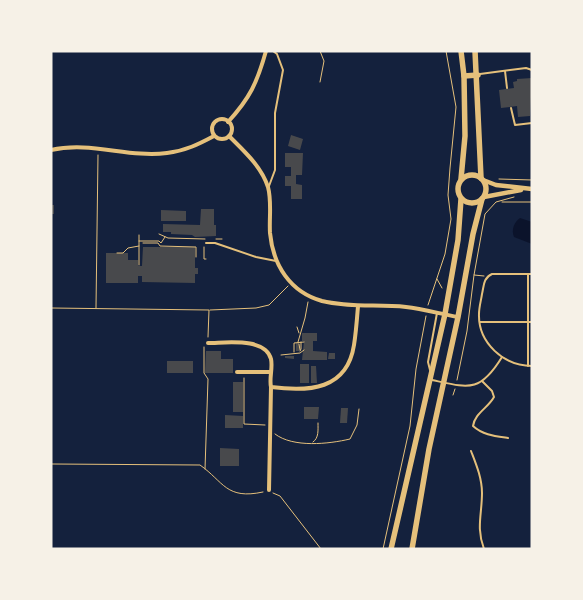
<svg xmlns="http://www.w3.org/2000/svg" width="583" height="600" viewBox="0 0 583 600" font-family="Georgia,serif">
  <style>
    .water { fill: #0b132b }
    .building { fill: #48494c }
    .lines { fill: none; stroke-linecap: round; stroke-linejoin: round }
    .path { stroke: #e5c07b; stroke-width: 1 }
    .service { stroke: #e5c07b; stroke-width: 2 }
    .minor { stroke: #e5c07b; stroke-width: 4 }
    .tertiary { stroke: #e5c07b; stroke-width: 4.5 }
    .primary { stroke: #e5c07b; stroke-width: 5.5 }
  </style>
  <rect width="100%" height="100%" fill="#14213d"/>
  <!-- water -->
  <path class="water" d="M520,218L532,222V244L514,237C511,230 514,222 520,218Z"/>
  <!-- building -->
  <g class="building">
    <polygon points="532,78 530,116 518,117 517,106 501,108 499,90 514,88 513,82 517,81 517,79"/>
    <polygon points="291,135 303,139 300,150 288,146"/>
    <polygon points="285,153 303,153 302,175 296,175 296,184 302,185 302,199 291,199 291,186 285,186 285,176 291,176 291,167 285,167"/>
    <rect x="51" y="205" width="3" height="9"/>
    <polygon points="201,209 214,209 214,225 216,225 216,236 195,237 192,235 171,234 171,232 163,232 163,224 200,225"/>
    <polygon points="161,210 186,211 186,221 161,221"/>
    <polygon points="143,247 195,247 195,268 198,268 198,274 195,274 195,283 142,282 142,276 138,276 138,283 106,283 106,253 128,253 128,260 138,260 138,266 142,266"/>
    <polygon points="302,333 317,333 317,341 313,341 313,351 327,352 327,360 302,360 304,341 302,341"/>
    <rect x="296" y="343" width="3" height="8"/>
    <polygon points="206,351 221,351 221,359 233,359 233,373 205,373"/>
    <polygon points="329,353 335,353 335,359 328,359"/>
    <polygon points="285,356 294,356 294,359 285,358"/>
    <rect x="167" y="361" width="26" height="12"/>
    <rect x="300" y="364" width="9" height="19"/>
    <polygon points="311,366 316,366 317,383 311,383"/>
    <rect x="233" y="382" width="10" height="30"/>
    <polygon points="304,407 319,407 318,419 304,419"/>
    <polygon points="341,408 348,408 347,423 340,423"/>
    <polygon points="225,415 243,416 243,428 225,428"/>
    <polygon points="220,448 239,449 239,466 220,466"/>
  </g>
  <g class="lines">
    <!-- path -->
    <g class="path">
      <polyline points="320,51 324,61 320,82"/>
      <polyline points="499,179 532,180"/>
      <polyline points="502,202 532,202"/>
      <polyline points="159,234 168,238 205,239"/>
      <polyline points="139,235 139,265"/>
      <polyline points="216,239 222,239"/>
      <polyline points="139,241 159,241 161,243 165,237"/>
      <polyline points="143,243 158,243 160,246 196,247 196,257"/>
      <polyline points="204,247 204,259 206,259"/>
      <polyline points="117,253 123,253 128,248 139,246"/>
      <polyline points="484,276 474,275 485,214 496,202 514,197"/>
      <polyline points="437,279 442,288"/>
      <polyline points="428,305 445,254 451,219 448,195 450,168 456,107 446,51"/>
      <polyline points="51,308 209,310 208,337"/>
      <polyline points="96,308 98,155"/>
      <polyline points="210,310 256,308 269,305 288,286"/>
      <polyline points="297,327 299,333"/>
      <polyline points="298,342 305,318 308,302"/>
      <polyline points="299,344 300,350"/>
      <polyline points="204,347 204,373 208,379 205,469"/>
      <polyline points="300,351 301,349 301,342"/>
      <polyline points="294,352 294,343 304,342"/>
      <polyline points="281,355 300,353 304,350"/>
      <polyline points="244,378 244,424 265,425"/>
      <polyline points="457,380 467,331 474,275"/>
      <polyline points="453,395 455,389"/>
      <path d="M275,434C293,448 329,444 350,439L357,425L359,409"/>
      <path d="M313,442C319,438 318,430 318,423"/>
      <path d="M51,464L200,465C224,482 226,500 263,492"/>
      <polyline points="273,493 280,496 321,549"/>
      <polyline points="383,549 410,426 416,369 426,316"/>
    </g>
    <!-- service -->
    <g class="service">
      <polyline points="505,71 507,88"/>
      <polyline points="480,74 526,68 532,70"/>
      <polyline points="511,108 515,125 532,123"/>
      <polyline points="269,186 275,170 275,113 283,70 277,54 273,51"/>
      <polyline points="206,243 215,243 256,257 276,261"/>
      <path d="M532,274H492C483,278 484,286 482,294C481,301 479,307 479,314C478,343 504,366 532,366"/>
      <polyline points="480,322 532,322"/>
      <polyline points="528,366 528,274"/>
      <polyline points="430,370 428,362 437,313"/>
      <path d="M432,380C469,388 480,393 502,357"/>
      <path d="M482,381L492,391L494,397C488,408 475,413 473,426C483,435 494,436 508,438"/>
      <path d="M471,451C476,464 482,478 482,493C482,514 476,528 484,549"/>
    </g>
    <!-- minor -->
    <g class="minor">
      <circle cx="222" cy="129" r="10"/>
      <path d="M228,122C250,98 257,83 266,51"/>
      <path d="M229,136C244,151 261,166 268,187C272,202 269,218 270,233C273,265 290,292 322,301C350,308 377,304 406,307C423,309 441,314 458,317"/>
      <path d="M51,150C91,141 128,158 167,153C185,151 199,144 214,136"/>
      <path d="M208,343C226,343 265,337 271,359C273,368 269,378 271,387C309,392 347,390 354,345C356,333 357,319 358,306"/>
      <polyline points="237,372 270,372"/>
      <polyline points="269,490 271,387"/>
    </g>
    <!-- tertiary -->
    <g class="tertiary">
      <polyline points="483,180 496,185 532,189"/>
      <polyline points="484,197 521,190"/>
    </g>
    <!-- primary -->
    <g class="primary">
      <polyline points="461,51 464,76 465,136 461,179"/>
      <polyline points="475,51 481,178"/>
      <polyline points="464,76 478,75"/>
      <circle cx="472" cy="189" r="14"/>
      <polyline points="391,549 445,314 458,240 461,199"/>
      <polyline points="412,549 429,449 458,317 473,234 482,199"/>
    </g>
  </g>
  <!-- border -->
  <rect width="583" height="600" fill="none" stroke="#f6f1e7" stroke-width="105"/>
</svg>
